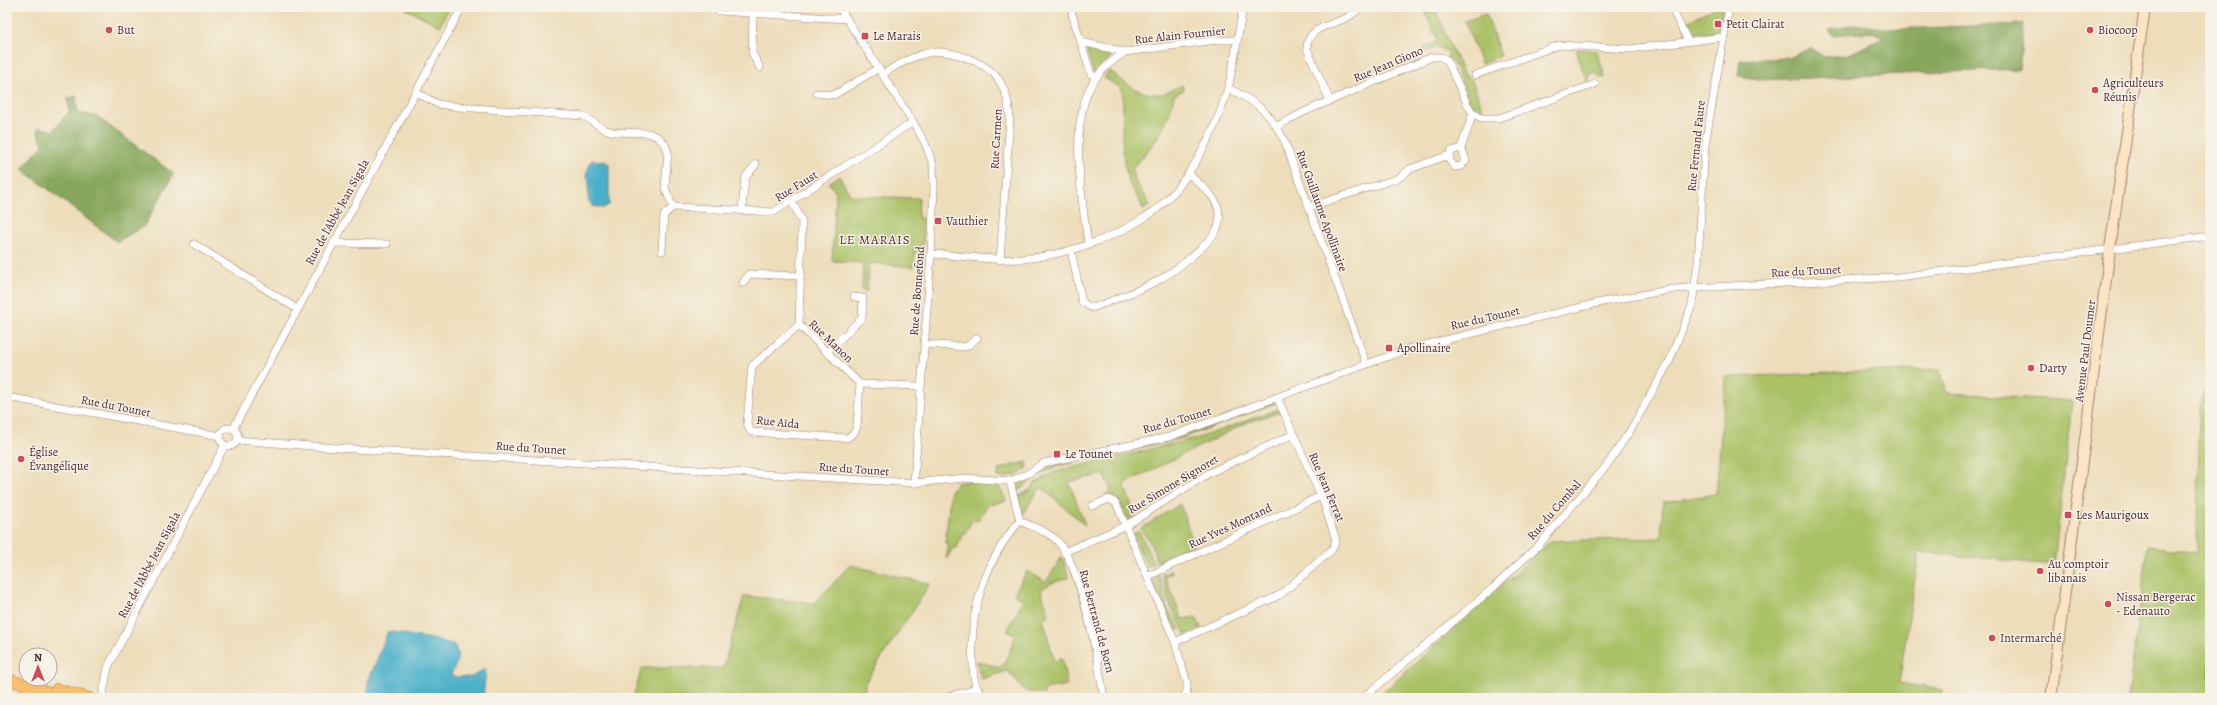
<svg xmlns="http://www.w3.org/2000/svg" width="2217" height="705" viewBox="0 0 2217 705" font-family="Alegreya,serif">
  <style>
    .green { fill: #aac166; stroke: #7a7048 }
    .forest { fill: #87a75b; stroke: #686343 }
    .water { fill: #4cb1cb; stroke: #4b687b }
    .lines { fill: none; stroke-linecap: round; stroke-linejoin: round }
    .street-casing { stroke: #9c7e72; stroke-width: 8 }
    .secondary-casing { stroke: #9c7e72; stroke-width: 12 }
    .primary-casing { stroke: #9c7e72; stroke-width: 12 }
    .street { stroke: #fff; stroke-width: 7 }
    .secondary { stroke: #fce5c4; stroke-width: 10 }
    .primary { stroke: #f8bf6c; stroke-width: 11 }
    .poi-dot { fill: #d1495b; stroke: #f7f3e8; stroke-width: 1.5 }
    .labels { text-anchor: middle; stroke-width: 3; stroke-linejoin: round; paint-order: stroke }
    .poi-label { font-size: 12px; fill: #4a1f2b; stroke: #f7f3e8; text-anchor: start }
    .street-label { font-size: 12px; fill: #4a1f2b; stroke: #f7f3e8 }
    .neighbourhood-label { font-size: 13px; letter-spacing: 1px; fill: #4a1f2b; stroke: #f7f3e8 }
  </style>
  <rect width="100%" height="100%" fill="#f7f3e8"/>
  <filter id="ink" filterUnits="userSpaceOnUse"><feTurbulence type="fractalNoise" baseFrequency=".025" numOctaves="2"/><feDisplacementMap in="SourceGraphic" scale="8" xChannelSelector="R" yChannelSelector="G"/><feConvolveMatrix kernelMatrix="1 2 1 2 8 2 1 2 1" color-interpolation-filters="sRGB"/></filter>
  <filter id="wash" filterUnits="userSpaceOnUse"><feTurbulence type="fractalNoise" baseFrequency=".012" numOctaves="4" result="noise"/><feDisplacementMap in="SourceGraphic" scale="16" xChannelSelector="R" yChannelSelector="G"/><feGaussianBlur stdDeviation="0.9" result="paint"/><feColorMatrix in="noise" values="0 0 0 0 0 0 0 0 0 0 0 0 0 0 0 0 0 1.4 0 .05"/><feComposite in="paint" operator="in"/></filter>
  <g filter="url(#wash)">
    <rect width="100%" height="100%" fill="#edddba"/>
    <!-- green -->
    <g class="green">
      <polygon points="403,7 449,7 440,26"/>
      <polygon points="1423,7 1434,7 1463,74 1472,80 1485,116 1472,107 1453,62 1447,58 1449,53 1438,47 1426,52 1424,48 1438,41"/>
      <polygon points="1716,7 1723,7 1719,29 1716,32 1690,33 1685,23"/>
      <polygon points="1486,14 1501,56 1481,64 1465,21"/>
      <polygon points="1090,48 1109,53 1111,56 1097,72 1093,72 1087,51"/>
      <polygon points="1576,49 1597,51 1605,78 1599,77 1594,72 1590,74 1587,82"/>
      <path d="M1109,70C1123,81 1139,96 1159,94C1166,94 1175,88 1182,85L1184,90L1174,95C1169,126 1153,146 1132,168L1136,183L1150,205L1143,210C1140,198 1132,192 1129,182C1119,150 1123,128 1123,95L1121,88L1104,78Z"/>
      <polygon points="839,176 850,194 854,196 919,198 918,218 925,219 922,251 915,251 914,267 869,263 867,291 862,291 863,263 832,261 836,193 829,183"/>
      <polygon points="2210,350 2210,698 2128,698 2148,546 2197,553 2198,428"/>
      <polygon points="1940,369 1947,393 2072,401 2054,565 1919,552 1899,683 1942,690 1940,698 1377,698 1551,541 1661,538 1663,502 1716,494 1726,377"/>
      <polygon points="1273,402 1276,403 1180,439 1098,457 1098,454 1185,435"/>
      <polygon points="1278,409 1280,412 1246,423 1124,484 1135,516 1128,520 1118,499 1105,495 1111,491 1104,474 1069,482 1085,525 1041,487 1022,515 1017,497 1030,490 1035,483 1055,472 1201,437"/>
      <path d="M1074,460V462C1060,466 1047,470 1034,478C1027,483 1026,487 1016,491L1017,483L1048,465Z"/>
      <polygon points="1027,462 1027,470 1012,476 998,478 999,469"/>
      <path d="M972,481C992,483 999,480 1006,501L988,505L978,520L973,519L965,533L963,532L957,548L954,547L946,559L949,543H945L951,489L958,484L955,483Z"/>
      <polygon points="1180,504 1194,545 1157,562 1151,544 1141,529"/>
      <polygon points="1139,531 1154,563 1147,567 1133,534"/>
      <path d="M1062,557L1069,578L1051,583L1041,590L1049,615L1043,618L1054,661L1062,659L1067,685L1045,689L1044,694L1025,691L1008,671L981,679L977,661L1000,668C1008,659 1011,647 1016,636L1007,631L1023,600L1014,594L1027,571L1046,582Z"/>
      <polygon points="850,565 930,584 865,683 864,698 633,698 642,668 723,668 744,596 815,603"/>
      <polygon points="1171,570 1172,573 1165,576 1182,619 1196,617 1201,628 1186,635 1168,601 1162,572 1165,574"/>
      <polygon points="1159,574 1166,606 1180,629 1173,632 1152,581 1153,577"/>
    </g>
    <!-- forest -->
    <g class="forest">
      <polygon points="1853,24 1892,29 2024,24 2019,69 1763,80 1738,76 1740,60 1789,58 1811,48 1824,57 1847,55 1883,38 1872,32 1833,35 1829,30"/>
      <polygon points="76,96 78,113 96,116 174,174 144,226 117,242 22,169 43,145 37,131 39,127 53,131 69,111 68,98"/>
    </g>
    <!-- water -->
    <g class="water">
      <polygon points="592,160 606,162 609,164 609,205 603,208 593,206 588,200 589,180 586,174"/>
      <path d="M388,631L441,641L454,645C461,656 457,663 451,674L453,677H472L486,668L483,698H368V682Z"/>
    </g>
  </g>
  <g filter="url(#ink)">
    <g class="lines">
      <!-- street casing -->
      <g class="street-casing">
        <g id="street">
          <polyline points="713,7 719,11 847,19"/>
          <polyline points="839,7 913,122 925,143 933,164 934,189 931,254 914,483"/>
          <polyline points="1671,7 1688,41"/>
          <polyline points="753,14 752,53 760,68"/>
          <polyline points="1072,14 1091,74 1096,78"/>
          <polyline points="1081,42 1125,52"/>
          <path d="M883,74C898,64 915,54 934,52C945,51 956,54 967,58C997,69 1007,85 1010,117L1000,260"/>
          <polyline points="1475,75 1559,45 1630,49 1723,37"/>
          <path d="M1228,88C1257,102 1271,113 1285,142L1366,363"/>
          <polyline points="417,93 438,104 459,107 584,116 604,129 614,132 648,133 658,137 665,144 668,152 665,188 673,207 664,215 662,251"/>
          <polyline points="816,93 834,95 879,68"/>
          <path d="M1330,101L1307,49C1306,20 1348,27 1359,7"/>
          <polyline points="1277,126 1306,111 1432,57 1441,57 1447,60 1468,106 1473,113 1481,118 1499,118 1595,84"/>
          <polyline points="1461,148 1466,160 1461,166 1455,167 1449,160 1451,151 1461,148 1473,113"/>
          <polyline points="792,202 802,221 799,325 860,384 920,386"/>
          <polyline points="673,207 774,212 913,122"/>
          <polyline points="1309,207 1399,178 1410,169 1449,155"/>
          <polyline points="742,210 745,178 756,164"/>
          <polyline points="333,243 387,244"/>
          <polyline points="194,244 297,309"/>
          <path d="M1088,244C1082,198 1067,119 1095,79C1103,68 1114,59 1125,52L1217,40H1237"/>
          <path d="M1071,250L1082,302L1092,308C1114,300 1136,292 1157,281C1174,272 1208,246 1217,229C1219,226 1220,218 1219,214C1218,196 1200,185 1189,174"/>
          <path d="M931,254C962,255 991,261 1022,259C1065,255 1111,240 1147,216C1186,191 1216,131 1228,88C1235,61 1238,34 1243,7"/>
          <polyline points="743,283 749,274 800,276"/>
          <polyline points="799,325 752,366 747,423 751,432 847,438 854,433 857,427 860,384"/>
          <polyline points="924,344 966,347 977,338"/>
          <polyline points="827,352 862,318 863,298 854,297"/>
          <polyline points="7,397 220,436"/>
          <circle cx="229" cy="437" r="9"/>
          <polyline points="233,429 462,7"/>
          <polyline points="237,440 337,448 914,483 964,478 1010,481 1027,474 1044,463 1169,437 1408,349 1602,302 1674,289 1898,277 2210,236"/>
          <path d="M1010,481L1020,521C1033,527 1050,532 1059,543C1082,571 1098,661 1104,698"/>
          <polyline points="1092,506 1109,499 1116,503 1175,642 1187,683 1187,691 1184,698"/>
          <polyline points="1064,552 1127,525 1209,473 1292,435"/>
          <polyline points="1148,576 1321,496"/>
          <polyline points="1175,642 1280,595 1332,550 1336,540 1323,501 1277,397"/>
          <polyline points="102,698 108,667 225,445"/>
          <polyline points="944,698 972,690 976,685"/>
          <path d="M985,698C982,694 978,690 976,685C973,678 973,668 973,661C968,613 987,557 1020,521"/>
          <polyline points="1363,698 1494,587 1538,546 1607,465 1630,431 1669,362 1692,305 1698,263 1705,145 1729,7"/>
        </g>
      </g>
      <!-- secondary casing -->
      <g class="secondary-casing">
        <polyline id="secondary" points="2051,698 2110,249 2145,7"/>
      </g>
      <!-- primary casing -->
      <g class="primary-casing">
        <g id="primary">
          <polyline points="7,679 64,698"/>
          <polyline points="57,689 89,698"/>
        </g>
      </g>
      <!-- street -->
      <use href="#street" class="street"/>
      <!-- secondary -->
      <use href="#secondary" class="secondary"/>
      <!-- primary -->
      <use href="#primary" class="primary"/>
    </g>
  </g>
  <!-- markers -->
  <g class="poi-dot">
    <rect x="1714" y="20" width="8" height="8" rx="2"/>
    <circle cx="109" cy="30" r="4"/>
    <circle cx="2090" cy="30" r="4"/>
    <rect x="861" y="32" width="8" height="8" rx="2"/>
    <circle cx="2095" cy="90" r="4"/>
    <rect x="934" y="217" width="8" height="8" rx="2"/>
    <rect x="1385" y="344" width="8" height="8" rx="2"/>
    <circle cx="2031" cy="368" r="4"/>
    <rect x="1053" y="450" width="8" height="8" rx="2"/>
    <circle cx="21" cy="459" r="4"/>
    <rect x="2064" y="511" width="8" height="8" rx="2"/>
    <circle cx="2040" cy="571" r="4"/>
    <circle cx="2108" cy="604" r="4"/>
    <circle cx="1992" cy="638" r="4"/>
  </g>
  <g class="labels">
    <!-- poi labels -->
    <g class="poi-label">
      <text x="1726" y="28">Petit Clairat</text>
      <text x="117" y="34">But</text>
      <text x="2098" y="34">Biocoop</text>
      <text x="873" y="40">Le Marais</text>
      <text x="2103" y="87">Agriculteurs<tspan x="2103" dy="14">Réunis</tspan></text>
      <text x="946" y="225">Vauthier</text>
      <text x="1397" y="352">Apollinaire</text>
      <text x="2039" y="372">Darty</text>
      <text x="29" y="456">Église<tspan x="29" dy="14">Évangélique</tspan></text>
      <text x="1065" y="458">Le Tounet</text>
      <text x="2076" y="519">Les Maurigoux</text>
      <text x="2048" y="568">Au comptoir<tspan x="2048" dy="14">libanais</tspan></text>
      <text x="2116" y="601">Nissan Bergerac<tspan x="2116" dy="14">- Edenauto</tspan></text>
      <text x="2000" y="642">Intermarché</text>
    </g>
    <!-- street labels -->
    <g class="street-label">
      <text transform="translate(1180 35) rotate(-6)" y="4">Rue Alain Fournier</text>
      <text transform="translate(1388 64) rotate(-23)" y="4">Rue Jean Giono</text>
      <text transform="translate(996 139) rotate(-87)" y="4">Rue Carmen</text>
      <text transform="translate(1696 146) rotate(-84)" y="4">Rue Fernand Faure</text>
      <text transform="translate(796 186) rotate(-32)" y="4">Rue Faust</text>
      <text transform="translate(1322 211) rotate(70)" y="4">Rue Guillaume Apollinaire</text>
      <text transform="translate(337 212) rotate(-61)" y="4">Rue de l'Abbé Jean Sigala</text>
      <text transform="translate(1806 271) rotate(-3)" y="4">Rue du Tounet</text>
      <text transform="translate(917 291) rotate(-86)" y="4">Rue de Bonnefond</text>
      <text transform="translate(1485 318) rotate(-13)" y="4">Rue du Tounet</text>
      <text transform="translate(831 341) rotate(44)" y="4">Rue Manon</text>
      <text transform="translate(2085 351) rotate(-83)" y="4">Avenue Paul Doumer</text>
      <text transform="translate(116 406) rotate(11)" y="4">Rue du Tounet</text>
      <text transform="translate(1177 420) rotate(-16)" y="4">Rue du Tounet</text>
      <text transform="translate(778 422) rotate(6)" y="4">Rue Aïda</text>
      <text transform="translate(531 448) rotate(4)" y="4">Rue du Tounet</text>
      <text transform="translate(854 469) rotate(4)" y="4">Rue du Tounet</text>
      <text transform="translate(1173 484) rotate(-31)" y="4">Rue Simone Signoret</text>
      <text transform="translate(1327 487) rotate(67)" y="4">Rue Jean Ferrat</text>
      <text transform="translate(1554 510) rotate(-49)" y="4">Rue du Combal</text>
      <text transform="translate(1230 526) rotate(-25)" y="4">Rue Yves Montand</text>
      <text transform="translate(149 565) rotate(-62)" y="4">Rue de l'Abbé Jean Sigala</text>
      <text transform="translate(1097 621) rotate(75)" y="4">Rue Bertrand de Born</text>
    </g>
    <!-- neighbourhood labels -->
    <g class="neighbourhood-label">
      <text x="875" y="244">LE MARAIS</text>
    </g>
  </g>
  <!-- margin -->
  <rect width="2217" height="705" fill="none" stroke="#f7f3e8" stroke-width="24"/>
  <!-- north arrow -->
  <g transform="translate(38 667)"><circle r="19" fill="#f7f3e8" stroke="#b29e9c"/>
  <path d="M0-3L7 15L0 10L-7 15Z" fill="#d1495b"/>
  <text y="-6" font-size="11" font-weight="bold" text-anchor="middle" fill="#4a1f2b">N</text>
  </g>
</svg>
